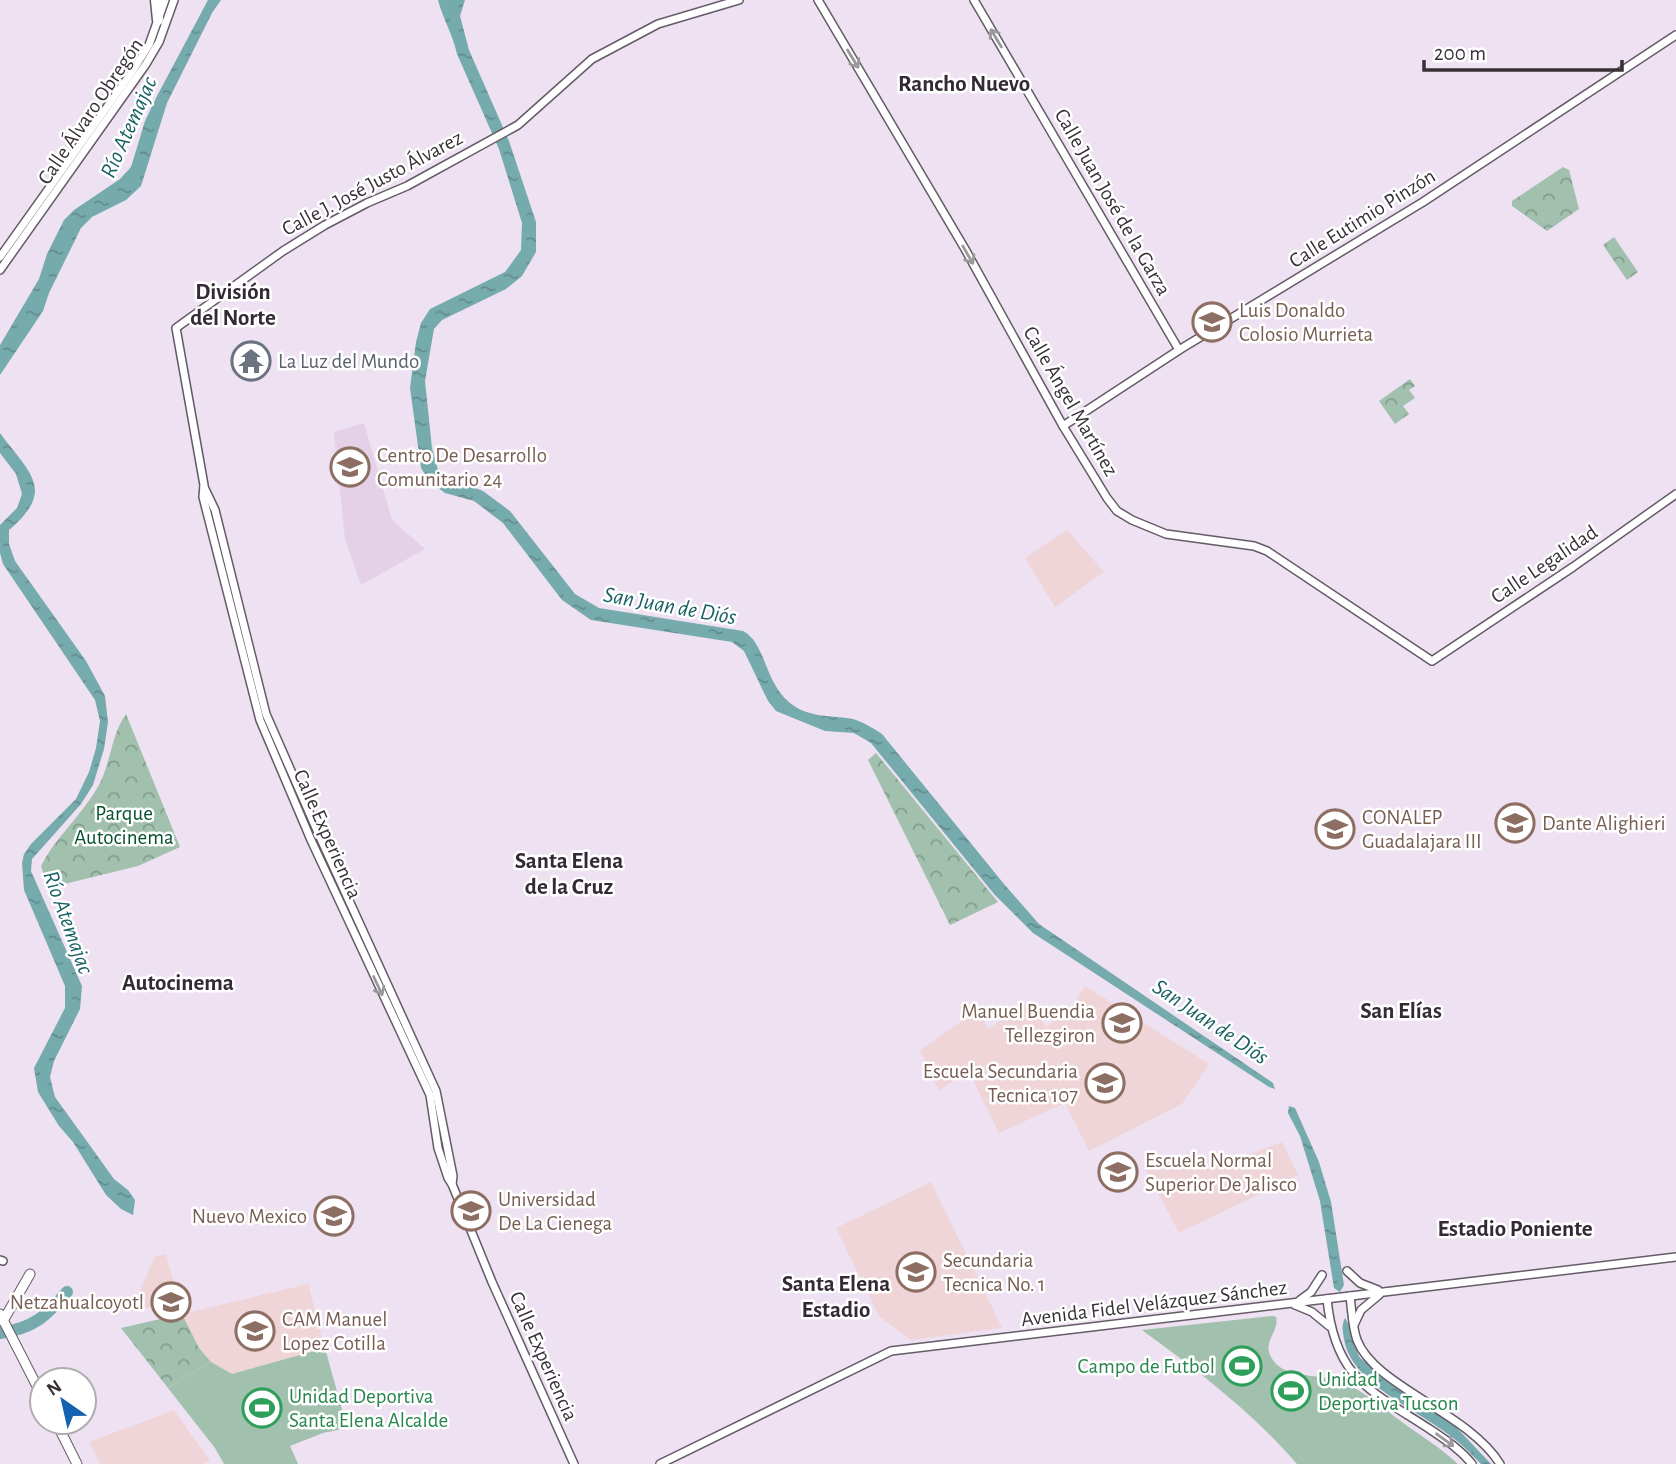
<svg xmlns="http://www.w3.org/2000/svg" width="1676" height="1464" viewBox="0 0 1676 1464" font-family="'Alegreya Sans',sans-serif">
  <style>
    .built { fill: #e4d1e7 }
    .education { fill: #efd5d8 }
    .grass { fill: #a1c0ad }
    .park { fill: url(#park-crowns) }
    .water { fill: url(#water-ripples) }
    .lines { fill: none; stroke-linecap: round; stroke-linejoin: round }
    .river { stroke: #76abad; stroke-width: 12 }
    .minor-casing { stroke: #655a67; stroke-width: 10 }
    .major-casing { stroke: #655a67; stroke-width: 11 }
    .highway-casing { stroke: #655a67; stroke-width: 13 }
    .minor { stroke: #fff; stroke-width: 7 }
    .major { stroke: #fff; stroke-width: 9 }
    .highway { stroke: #fff; stroke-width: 10 }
    .oneway { stroke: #9b989b }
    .labels { text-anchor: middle; stroke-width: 5; stroke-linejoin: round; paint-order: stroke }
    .street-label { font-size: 21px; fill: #373137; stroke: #fff }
    .education-label { font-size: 21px; fill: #785e54; stroke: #fff; text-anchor: start }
    .worship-label { font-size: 21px; fill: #5b616d; stroke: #fff; text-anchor: start }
    .park-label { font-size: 21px; fill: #075031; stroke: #fff }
    .leisure-label { font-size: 21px; fill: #27864d; stroke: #fff; text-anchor: start }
    .neighbourhood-label { font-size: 23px; font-weight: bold; fill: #342a35; stroke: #fff }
    .water-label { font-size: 23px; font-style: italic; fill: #196164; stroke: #fff }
  </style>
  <defs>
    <pattern id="park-crowns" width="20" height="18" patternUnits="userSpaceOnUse" patternTransform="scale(1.75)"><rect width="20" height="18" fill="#a1c0ad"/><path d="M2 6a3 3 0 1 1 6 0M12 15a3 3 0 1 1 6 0" fill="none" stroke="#849d8e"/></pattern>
    <pattern id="water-ripples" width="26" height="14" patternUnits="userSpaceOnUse" patternTransform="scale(1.75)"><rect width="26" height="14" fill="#76abad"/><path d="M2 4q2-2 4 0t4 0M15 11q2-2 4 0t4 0" fill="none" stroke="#628c8e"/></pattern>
  </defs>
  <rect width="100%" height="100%" fill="#eee1f1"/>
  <!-- built -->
  <polygon class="built" points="364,423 392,520 425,549 361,585 345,539 334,432"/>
  <!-- education -->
  <g class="education">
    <polygon points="1067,530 1104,572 1055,607 1025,558"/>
    <polygon points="1085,986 1209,1064 1182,1104 1089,1151 1065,1103 999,1133 968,1070 939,1091 920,1050 978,1010 988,1029 1028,1002 1046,1027 1070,1010"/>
    <polygon points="1282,1142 1298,1175 1179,1233 1146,1170 1208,1169"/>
    <polygon points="931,1182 1002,1328 910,1340 879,1316 836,1228"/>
    <polygon points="166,1254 179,1301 131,1311 155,1256"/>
    <polygon points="308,1284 325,1348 232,1374 211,1362 199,1348 182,1314"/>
    <polygon points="174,1410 210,1461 202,1464 100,1464 89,1442"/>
  </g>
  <!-- grass -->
  <g class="grass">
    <path d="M1273,1316L1276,1317C1280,1331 1262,1341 1271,1357C1283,1380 1317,1373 1339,1381C1362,1389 1382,1408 1402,1422C1421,1436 1441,1448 1458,1464H1297C1251,1411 1198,1371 1142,1330Z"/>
    <polygon points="325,1348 347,1428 323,1433 290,1446 298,1464 224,1464 215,1448 168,1388 211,1362 232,1374"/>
  </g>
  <!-- park -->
  <g class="park">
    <polygon points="1563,167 1569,170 1579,209 1547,231 1512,206 1512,201"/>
    <polygon points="1614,237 1638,272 1627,280 1603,245"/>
    <polygon points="1410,379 1415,386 1409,390 1415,398 1403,406 1409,414 1395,424 1379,401"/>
    <path d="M126,714L180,847L138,866L48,888L41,866C55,838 80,817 96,790C111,767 110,736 126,714Z"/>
    <polygon points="876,753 998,902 950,925 868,760"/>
    <polygon points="182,1314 199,1348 211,1362 168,1388 121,1328"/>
  </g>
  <!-- water -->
  <g class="water">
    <polygon points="208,0 221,0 212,13 167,103 141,186 126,200 92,217 81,228 49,293 43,311 0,375 0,345 39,279 47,254 64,220 74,210 120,179 131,167 145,121 157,96"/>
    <path d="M438,0H465L460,16L469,50L509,141L536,222V252L522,276L506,289L442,320L434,329L425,381L432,448L438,470L459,482L483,491L510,511L575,594L599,608L743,631C766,643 764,682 790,703C808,718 831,715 853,719C863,722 873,728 882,734L1004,884L1039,924L1273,1083L1275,1089L1269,1087L1033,933L994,894L871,743L854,733L825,731L776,711L768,701L744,651L732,642L591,620L562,600L503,523L474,501L445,493L430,482L421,468L410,388L416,342L421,323L430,309L505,272L521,250L522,223L499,149L457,54C453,35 443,19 438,0Z"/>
    <path d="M0,433C29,473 57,489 9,530V544L15,561L86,661L105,696L108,722L104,749L93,785L81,804L32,859L31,871L82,986L80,1009L54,1061L50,1077L55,1097L114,1179L128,1190L135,1200L133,1215L121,1209L106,1195L73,1142L59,1126L38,1092L34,1068L65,1008V986L24,890L22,863L24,854L31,844L76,799L89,772L96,748L100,721L95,700L3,564L0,553V525L17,508L22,494L16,474L0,453Z"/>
    <polygon points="1289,1106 1295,1108 1319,1162 1331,1202 1344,1285 1340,1292 1334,1288 1320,1201 1300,1136 1288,1113"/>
    <path d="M1345,1318C1353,1329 1354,1346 1360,1358L1455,1426L1491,1464H1481C1471,1454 1461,1443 1449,1435C1416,1409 1351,1383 1344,1339C1343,1331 1341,1326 1345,1318Z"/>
  </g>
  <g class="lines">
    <!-- river -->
    <path class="river" d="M0,1333C34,1328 45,1317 67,1292"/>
    <!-- minor casing -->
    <g class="minor-casing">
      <g id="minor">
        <polyline points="818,0 965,249 1063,426 1107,498 1117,511 1132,520 1166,534 1254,546 1267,551 1432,661 1573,567 1676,494"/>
        <polyline points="974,0 1179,350"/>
        <polyline points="0,257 132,72 149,45 165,0"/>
        <polyline points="0,270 146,64 159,42 174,0"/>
        <polyline points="1063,426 1179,350 1423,202 1676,35"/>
        <polyline points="204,487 215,510 266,714 320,837 436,1091 453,1176 452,1184"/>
        <polyline points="0,1260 3,1261"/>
        <polyline points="1347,1271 1360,1283 1378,1290"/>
        <path d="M1350,1296C1352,1311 1352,1326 1357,1340C1374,1386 1469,1413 1500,1464"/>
        <path d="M1327,1299C1335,1379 1370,1390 1431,1430C1446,1440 1461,1450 1472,1464"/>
        <polyline points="1300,1300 1311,1292 1322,1275"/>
        <polyline points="1295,1305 1312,1312 1329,1326"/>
        <polyline points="1354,1325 1361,1310 1379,1295"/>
        <polyline points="574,1464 492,1282 452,1184 448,1178 438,1148 430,1095 311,840 260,720 203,497 204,485 176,328 283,251 325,225 367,203 407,186 518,125 592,59 658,24 739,0"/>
        <polyline points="660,1464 891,1351 1676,1257"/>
      </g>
    </g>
    <!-- major casing -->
    <g class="major-casing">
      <g id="major">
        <polyline points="0,1314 42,1396"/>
        <polyline points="3,1321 30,1274"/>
        <polyline points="56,1422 77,1464"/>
      </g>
    </g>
    <!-- highway casing -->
    <g class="highway-casing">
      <polyline id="highway" points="156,0 158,20"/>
    </g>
    <!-- minor -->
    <use href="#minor" class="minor"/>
    <!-- major -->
    <use href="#major" class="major"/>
    <!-- highway -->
    <use href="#highway" class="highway"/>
  </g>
  <!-- one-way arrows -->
  <defs><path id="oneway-shaft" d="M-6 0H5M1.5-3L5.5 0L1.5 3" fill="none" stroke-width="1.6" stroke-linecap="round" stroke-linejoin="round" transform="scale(1.75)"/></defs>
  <g class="oneway">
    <use href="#oneway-shaft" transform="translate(996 38) rotate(-121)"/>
    <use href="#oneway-shaft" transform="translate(853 59) rotate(59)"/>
    <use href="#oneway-shaft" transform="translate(968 255) rotate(60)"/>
    <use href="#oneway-shaft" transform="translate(378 986) rotate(65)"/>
    <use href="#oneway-shaft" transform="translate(1445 1440) rotate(36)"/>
  </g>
  <!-- icons -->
  <defs>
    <g id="school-ring" transform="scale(2.0125)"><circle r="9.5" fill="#fff" stroke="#8d6e63" stroke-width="1.5"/><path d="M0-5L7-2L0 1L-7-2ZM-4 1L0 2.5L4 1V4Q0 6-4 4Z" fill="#8d6e63"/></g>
    <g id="temple-ring" transform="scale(2.0125)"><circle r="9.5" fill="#fff" stroke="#6b7280" stroke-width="1.5"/><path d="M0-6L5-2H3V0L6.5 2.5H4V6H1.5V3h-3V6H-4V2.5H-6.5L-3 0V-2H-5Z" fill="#6b7280"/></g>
    <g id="university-ring" transform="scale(2.0125)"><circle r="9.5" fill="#fff" stroke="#8d6e63" stroke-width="1.5"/><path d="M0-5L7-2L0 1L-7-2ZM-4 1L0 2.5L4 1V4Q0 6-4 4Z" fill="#8d6e63"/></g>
    <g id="stadium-ring" transform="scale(2.0125)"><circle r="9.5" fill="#fff" stroke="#2e9e5b" stroke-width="1.5"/><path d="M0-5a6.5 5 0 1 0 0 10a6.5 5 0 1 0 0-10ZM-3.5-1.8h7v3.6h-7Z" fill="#2e9e5b"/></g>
  </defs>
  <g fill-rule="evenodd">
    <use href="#school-ring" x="1212" y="322"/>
    <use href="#temple-ring" x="251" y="361"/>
    <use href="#school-ring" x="350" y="467"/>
    <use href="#school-ring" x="1515" y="823"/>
    <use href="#university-ring" x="1335" y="829"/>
    <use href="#school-ring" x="1122" y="1023"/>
    <use href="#school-ring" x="1105" y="1083"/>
    <use href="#university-ring" x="1118" y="1172"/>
    <use href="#university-ring" x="471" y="1211"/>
    <use href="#school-ring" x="334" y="1216"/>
    <use href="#school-ring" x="916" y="1272"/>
    <use href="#school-ring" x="171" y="1302"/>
    <use href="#school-ring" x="255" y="1331"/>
    <use href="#stadium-ring" x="1242" y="1366"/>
    <use href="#stadium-ring" x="1291" y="1391"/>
    <use href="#stadium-ring" x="262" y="1408"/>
  </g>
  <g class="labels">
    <!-- street labels -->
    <g class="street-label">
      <text transform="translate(90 111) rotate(-56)" y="7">Calle Álvaro Obregón</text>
      <text transform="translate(372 183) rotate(-28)" y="7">Calle J. José Justo Álvarez</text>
      <text transform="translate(1113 202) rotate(60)" y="7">Calle Juan José de la Garza</text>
      <text transform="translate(1362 218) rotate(-32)" y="7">Calle Eutimio Pinzón</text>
      <text transform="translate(1071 401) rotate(60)" y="7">Calle Ángel Martínez</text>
      <text transform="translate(1544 564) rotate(-34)" y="7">Calle Legalidad</text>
      <text transform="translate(328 834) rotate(66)" y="7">Calle Experiencia</text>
      <text transform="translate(1154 1303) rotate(-7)" y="7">Avenida Fidel Velázquez Sánchez</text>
      <text transform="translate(544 1356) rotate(66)" y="7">Calle Experiencia</text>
    </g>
    <!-- education labels -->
    <g class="education-label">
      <text x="1239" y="317">Luis Donaldo<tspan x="1239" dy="24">Colosio Murrieta</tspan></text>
      <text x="377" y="462">Centro De Desarrollo<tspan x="377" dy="24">Comunitario 24</tspan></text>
      <text x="1362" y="824">CONALEP<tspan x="1362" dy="24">Guadalajara III</tspan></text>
      <text x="1542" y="830">Dante Alighieri</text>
      <text x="1095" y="1018" text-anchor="end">Manuel Buendia<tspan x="1095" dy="24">Tellezgiron</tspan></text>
      <text x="1078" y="1078" text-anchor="end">Escuela Secundaria<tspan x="1078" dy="24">Tecnica 107</tspan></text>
      <text x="1145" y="1167">Escuela Normal<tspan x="1145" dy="24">Superior De Jalisco</tspan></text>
      <text x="498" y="1206">Universidad<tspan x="498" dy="24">De La Cienega</tspan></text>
      <text x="307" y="1223" text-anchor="end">Nuevo Mexico</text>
      <text x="943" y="1267">Secundaria<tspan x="943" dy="24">Tecnica No. 1</tspan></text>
      <text x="144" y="1309" text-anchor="end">Netzahualcoyotl</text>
      <text x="282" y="1326">CAM Manuel<tspan x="282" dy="24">Lopez Cotilla</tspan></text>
    </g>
    <!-- worship labels -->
    <g class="worship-label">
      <text x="278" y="368">La Luz del Mundo</text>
    </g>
    <!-- park labels -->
    <g class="park-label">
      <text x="124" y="820">Parque<tspan x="124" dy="24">Autocinema</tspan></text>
    </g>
    <!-- leisure labels -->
    <g class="leisure-label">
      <text x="1215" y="1373" text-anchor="end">Campo de Futbol</text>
      <text x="1318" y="1386">Unidad<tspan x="1318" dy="24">Deportiva Tucson</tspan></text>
      <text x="289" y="1403">Unidad Deportiva<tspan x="289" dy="24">Santa Elena Alcalde</tspan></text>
    </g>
    <!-- neighbourhood labels -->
    <g class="neighbourhood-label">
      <text x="964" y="91">Rancho Nuevo</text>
      <text x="233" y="299">División<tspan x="233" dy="26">del Norte</tspan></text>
      <text x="569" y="868">Santa Elena<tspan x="569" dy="26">de la Cruz</tspan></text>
      <text x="178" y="990">Autocinema</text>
      <text x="1401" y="1018">San Elías</text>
      <text x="1515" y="1236">Estadio Poniente</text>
      <text x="836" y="1291">Santa Elena<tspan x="836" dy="26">Estadio</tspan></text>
    </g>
    <!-- water labels -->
    <g class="water-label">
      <text transform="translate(128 127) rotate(-66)" y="8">Río Atemajac</text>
      <text transform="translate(670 605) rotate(10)" y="8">San Juan de Diós</text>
      <text transform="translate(69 922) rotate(70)" y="8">Río Atemajac</text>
      <text transform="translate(1211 1021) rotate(34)" y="8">San Juan de Diós</text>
    </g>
  </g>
  <!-- north arrow -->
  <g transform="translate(63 1401) rotate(326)"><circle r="33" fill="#ffffff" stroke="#afadaf" stroke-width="2"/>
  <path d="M0-5L12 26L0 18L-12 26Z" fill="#1562b1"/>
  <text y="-10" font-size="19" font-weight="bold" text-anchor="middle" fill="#373137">N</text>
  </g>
  <!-- scale -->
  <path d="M1424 60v10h198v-10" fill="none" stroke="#373137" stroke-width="3.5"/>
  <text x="1434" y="60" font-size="21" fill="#373137" stroke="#ffffff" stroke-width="5" paint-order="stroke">200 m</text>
</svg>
